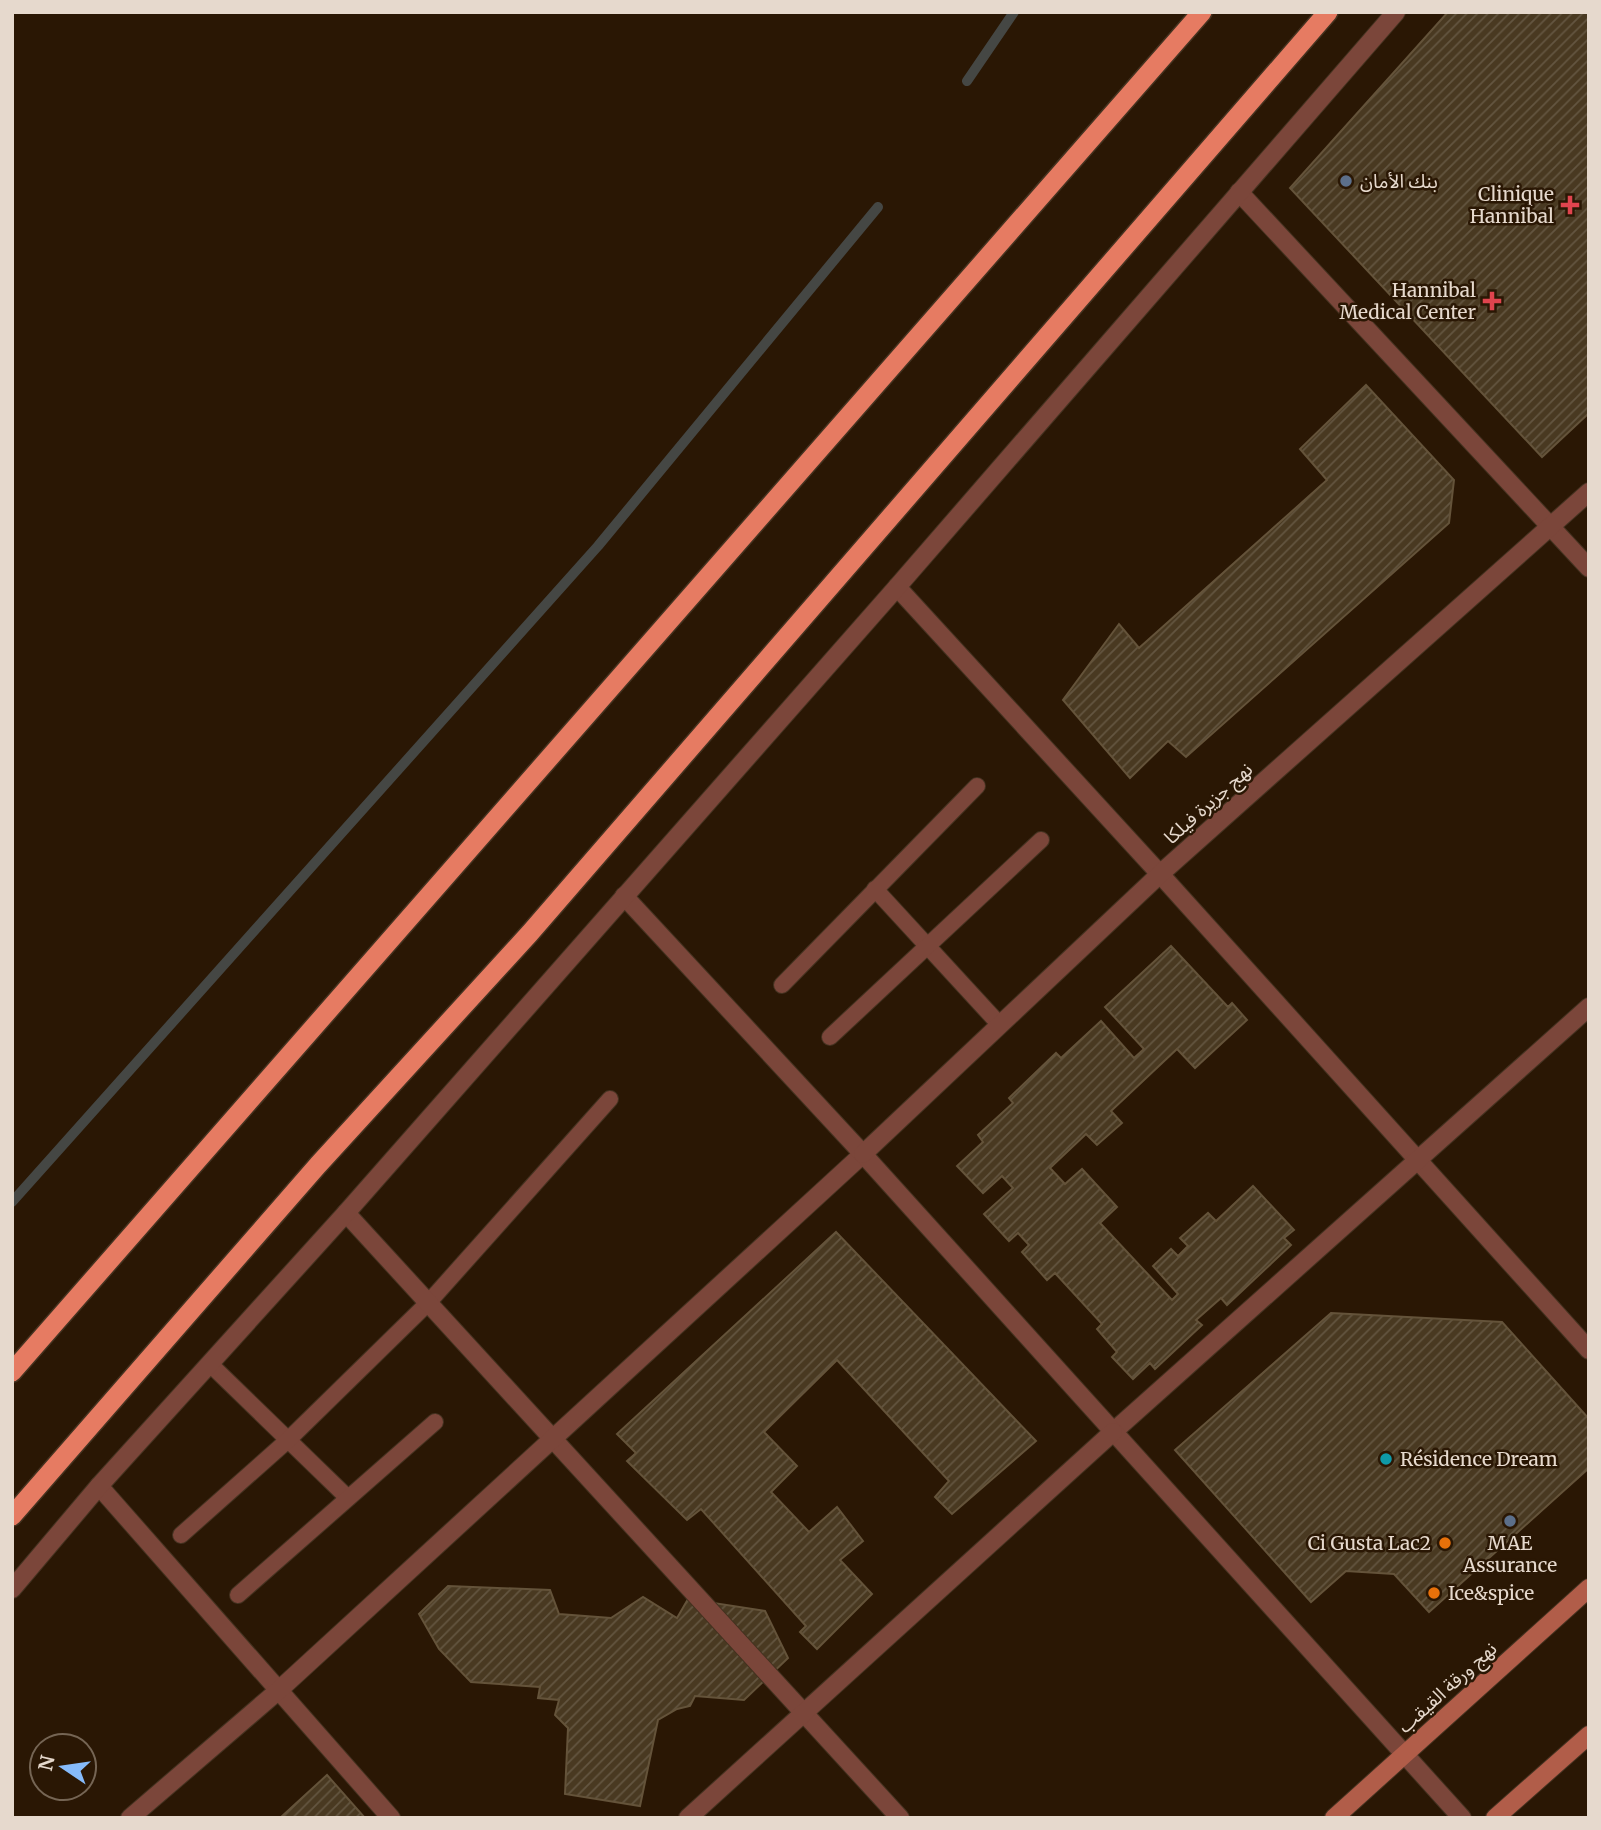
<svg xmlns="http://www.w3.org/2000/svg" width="1601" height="1830" viewBox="0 0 1601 1830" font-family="Merriweather,'Noto Sans Arabic',serif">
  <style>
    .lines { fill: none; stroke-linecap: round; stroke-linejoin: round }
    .stream { stroke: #454744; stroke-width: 10 }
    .building { fill: url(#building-hatch); stroke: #64533a; stroke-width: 2 }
    .service-casing { stroke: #443220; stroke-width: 18 }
    .pedestrian-casing { stroke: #443220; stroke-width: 20 }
    .minor-casing { stroke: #443220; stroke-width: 20 }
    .secondary-casing { stroke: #443220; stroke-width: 20 }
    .trunk-casing { stroke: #443220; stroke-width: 22 }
    .service { stroke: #7b463a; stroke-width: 16 }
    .pedestrian { stroke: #7b463a; stroke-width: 18 }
    .minor { stroke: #7b463a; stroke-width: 18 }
    .secondary { stroke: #b15d49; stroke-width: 18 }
    .trunk { stroke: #e67b62; stroke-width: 19 }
    .service-dot { fill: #5c6f8a; stroke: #2a1704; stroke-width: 2.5 }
    .health-dot { fill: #e0444e; stroke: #2a1704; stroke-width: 2.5 }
    .culture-dot { fill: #0f9aa8; stroke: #2a1704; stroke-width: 2.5 }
    .food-dot { fill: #e8710a; stroke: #2a1704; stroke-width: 2.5 }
    .labels { text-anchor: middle; stroke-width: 5; stroke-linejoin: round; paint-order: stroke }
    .poi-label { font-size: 19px; fill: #e6d9cd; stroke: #2a1704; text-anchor: start }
    .street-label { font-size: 19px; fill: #e6d9cd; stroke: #2a1704 }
  </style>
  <defs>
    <pattern id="building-hatch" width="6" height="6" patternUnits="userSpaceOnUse" patternTransform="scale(1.75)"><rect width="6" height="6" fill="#493921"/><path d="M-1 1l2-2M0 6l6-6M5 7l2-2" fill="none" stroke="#635540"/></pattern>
  </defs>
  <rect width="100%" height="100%" fill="#2a1704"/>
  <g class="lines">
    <!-- stream -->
    <g class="stream">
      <polyline points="967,81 1014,12"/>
      <polyline points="12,1202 598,546 878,207"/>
    </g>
  </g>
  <!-- building -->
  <g class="building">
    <polygon points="1448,12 1589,12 1589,413 1542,457 1290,188"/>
    <polygon points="1366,385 1454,480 1449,523 1186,757 1168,741 1130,778 1063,700 1119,624 1139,648 1327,480 1300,449"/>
    <polygon points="1171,946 1228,1007 1232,1003 1247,1020 1195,1068 1177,1049 1111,1111 1122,1123 1097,1145 1086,1134 1050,1168 1065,1184 1082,1169 1117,1207 1100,1223 1172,1300 1178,1294 1153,1266 1171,1249 1178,1256 1188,1246 1180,1238 1208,1213 1216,1221 1253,1186 1294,1230 1284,1238 1291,1245 1227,1305 1221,1298 1196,1320 1202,1325 1155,1369 1150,1363 1133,1379 1112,1357 1117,1352 1097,1329 1102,1324 1055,1273 1047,1280 1022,1252 1029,1245 1018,1233 1009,1241 984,1214 1013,1188 1002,1176 983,1193 957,1166 983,1142 978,1135 1013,1103 1009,1098 1056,1053 1061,1058 1101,1021 1134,1058 1144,1049 1105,1007"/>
    <polygon points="836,1232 1036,1441 952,1514 935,1497 949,1481 837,1360 764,1432 797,1466 771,1492 809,1532 837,1507 863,1541 840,1560 872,1594 817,1649 800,1632 806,1626 701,1509 687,1520 627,1461 636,1453 617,1434"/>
    <polygon points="1331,1313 1502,1322 1589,1419 1589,1468 1429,1612 1394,1574 1346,1571 1311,1602 1175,1450"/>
    <polygon points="448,1586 550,1590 559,1614 611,1618 643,1597 677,1618 688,1599 765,1611 788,1658 744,1700 695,1696 690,1706 677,1709 658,1720 640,1806 565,1794 568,1728 555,1715 559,1700 538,1698 540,1687 471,1682 439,1649 419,1614"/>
    <polygon points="327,1775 365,1818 280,1818"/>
  </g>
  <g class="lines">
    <!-- service casing -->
    <g class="service-casing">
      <g id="service">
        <polyline points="875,889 1000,1025"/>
        <polyline points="782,985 977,786"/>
        <polyline points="830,1037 1041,840"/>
        <polyline points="210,1364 348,1498"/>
        <polyline points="181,1535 288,1440 429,1302 610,1099"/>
        <polyline points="238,1595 435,1422"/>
      </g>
    </g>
    <!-- pedestrian casing -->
    <g class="pedestrian-casing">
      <g id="pedestrian">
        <polyline points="1239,192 1550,526"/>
        <polyline points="897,587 1160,874 1589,1350"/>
        <polyline points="346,1213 900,1818"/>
        <polyline points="1113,1432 1589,1007"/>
        <polyline points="99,1486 391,1818"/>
        <polyline points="130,1818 279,1690 863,1154"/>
      </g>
    </g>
    <!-- minor casing -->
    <g class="minor-casing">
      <g id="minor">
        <polyline points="1550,526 1589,568"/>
        <polyline points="624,896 863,1154 1462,1818"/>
        <polyline points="863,1154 1160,874 1589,492"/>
        <polyline points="12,1589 99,1486 346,1213 897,587 1396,12"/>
        <polyline points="688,1818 1113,1432"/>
      </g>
    </g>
    <!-- secondary casing -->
    <g class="secondary-casing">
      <g id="secondary">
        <polyline points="1334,1818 1589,1588"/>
        <polyline points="1495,1818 1589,1735"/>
      </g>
    </g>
    <!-- trunk casing -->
    <g class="trunk-casing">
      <g id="trunk">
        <polyline points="12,1372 1202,12"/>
        <polyline points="12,1516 318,1165 530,933 1328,12"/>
      </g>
    </g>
    <!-- service -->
    <use href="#service" class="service"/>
    <!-- pedestrian -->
    <use href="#pedestrian" class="pedestrian"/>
    <!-- minor -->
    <use href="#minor" class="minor"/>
    <!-- secondary -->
    <use href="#secondary" class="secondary"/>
    <!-- trunk -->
    <use href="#trunk" class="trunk"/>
  </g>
  <!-- markers -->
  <g class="service-dot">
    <circle cx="1346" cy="181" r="7"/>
    <circle cx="1510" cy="1521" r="7"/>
  </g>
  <g class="health-dot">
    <path d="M1566.5 194.5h7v7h7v7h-7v7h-7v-7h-7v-7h7z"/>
    <path d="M1488.5 290.5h7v7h7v7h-7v7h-7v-7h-7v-7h7z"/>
  </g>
  <circle class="culture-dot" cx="1386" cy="1459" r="7"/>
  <g class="food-dot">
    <circle cx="1445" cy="1543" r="7"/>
    <circle cx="1434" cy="1593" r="7"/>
  </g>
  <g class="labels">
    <!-- poi labels -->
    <g class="poi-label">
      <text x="1360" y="188">بنك الأمان</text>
      <text x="1554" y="201" text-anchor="end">Clinique<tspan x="1554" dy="22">Hannibal</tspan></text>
      <text x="1476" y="297" text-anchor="end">Hannibal<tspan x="1476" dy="22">Medical Center</tspan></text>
      <text x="1400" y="1466">Résidence Dream</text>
      <text x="1431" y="1550" text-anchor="end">Ci Gusta Lac2</text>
      <text x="1510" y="1550" text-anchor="middle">MAE<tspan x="1510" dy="22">Assurance</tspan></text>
      <text x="1448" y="1600">Ice&amp;spice</text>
    </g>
    <!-- street labels -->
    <g class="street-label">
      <text transform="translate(1208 803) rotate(-42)" y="7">نهج جزيرة فيلكا</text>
      <text transform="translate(1447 1687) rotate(-42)" y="7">نهج ورقة القيقب</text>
    </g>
  </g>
  <!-- border -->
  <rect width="1601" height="1830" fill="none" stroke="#e6d9cd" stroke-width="28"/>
  <!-- north arrow -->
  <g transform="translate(63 1767) rotate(283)"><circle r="33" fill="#2a1704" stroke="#756554" stroke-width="2"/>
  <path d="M0-5L12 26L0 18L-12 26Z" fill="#86bbfb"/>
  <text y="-10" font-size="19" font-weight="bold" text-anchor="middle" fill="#e6d9cd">N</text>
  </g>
</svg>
